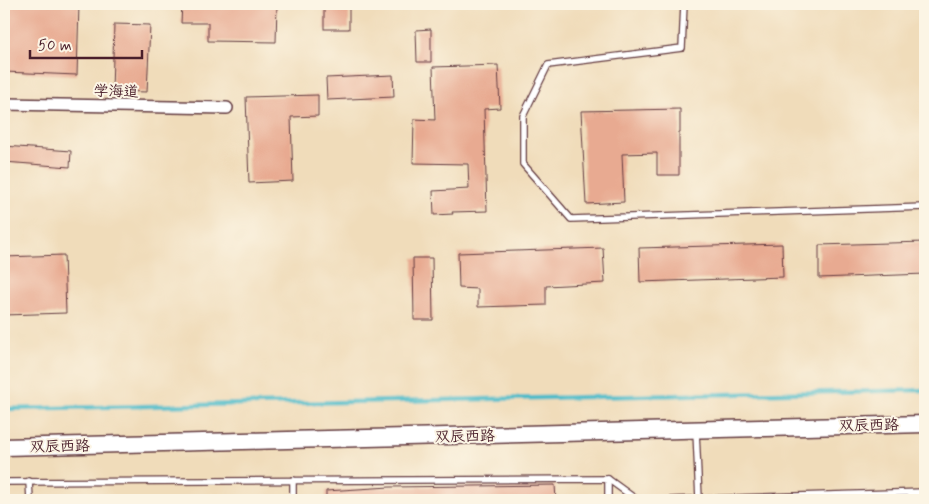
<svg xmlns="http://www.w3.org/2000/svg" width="929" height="504" viewBox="0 0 929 504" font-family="Mynerve,'LXGW WenKai TC',sans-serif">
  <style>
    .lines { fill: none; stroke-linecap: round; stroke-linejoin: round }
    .stream { stroke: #4ebbc9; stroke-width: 4.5 }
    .building { fill: #e8aa91 }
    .lane-casing { stroke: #633b40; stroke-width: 8 }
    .street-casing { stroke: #633b40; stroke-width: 14 }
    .secondary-casing { stroke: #633b40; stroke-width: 19 }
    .lane { stroke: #fff; stroke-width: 5.5 }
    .street { stroke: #fff; stroke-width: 11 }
    .secondary { stroke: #fff; stroke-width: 16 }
    .labels { text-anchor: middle; stroke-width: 4; stroke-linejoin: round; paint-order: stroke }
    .street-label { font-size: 15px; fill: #4a1f2b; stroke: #fcf5e5 }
  </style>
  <rect width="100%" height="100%" fill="#fcf5e5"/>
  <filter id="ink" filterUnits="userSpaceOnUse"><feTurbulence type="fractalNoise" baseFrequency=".02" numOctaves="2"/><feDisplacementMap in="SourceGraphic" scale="10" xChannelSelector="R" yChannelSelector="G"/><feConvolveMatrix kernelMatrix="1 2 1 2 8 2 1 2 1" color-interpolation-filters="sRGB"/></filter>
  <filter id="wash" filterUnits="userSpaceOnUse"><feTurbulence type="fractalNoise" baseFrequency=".0096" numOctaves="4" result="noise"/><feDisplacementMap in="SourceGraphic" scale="20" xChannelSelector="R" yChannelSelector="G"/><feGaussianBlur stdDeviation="1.12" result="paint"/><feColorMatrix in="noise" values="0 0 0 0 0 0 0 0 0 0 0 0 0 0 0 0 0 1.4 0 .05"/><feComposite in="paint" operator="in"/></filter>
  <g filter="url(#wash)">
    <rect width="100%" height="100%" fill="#f0dcba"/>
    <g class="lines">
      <!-- stream -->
      <polyline class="stream" points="4,409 925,390"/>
    </g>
    <g id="blocks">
      <!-- building -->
      <g class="building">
        <polygon points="4,4 79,4 77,75 4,72"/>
        <polygon points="182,4 277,4 276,42 208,41 208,23 181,23"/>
        <rect x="324" y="4" width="25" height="25"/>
        <polygon points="114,24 150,25 147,92 112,91"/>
        <polygon points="431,29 431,62 417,62 416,30"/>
        <polygon points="498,65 500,108 484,109 487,211 452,212 453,214 434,215 433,191 469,189 468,164 413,163 414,119 435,120 433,67"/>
        <polygon points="393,75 394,97 327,100 326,78"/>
        <polygon points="318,95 318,116 291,117 293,181 249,183 246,97"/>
        <polygon points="680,109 680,132 679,132 679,175 657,175 657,153 622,154 624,202 586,204 581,111"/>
        <polygon points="4,146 71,151 70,167 4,162"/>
        <polygon points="925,242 925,274 819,278 819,245"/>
        <polygon points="782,244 783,277 640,282 639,248"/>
        <polygon points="603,248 605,283 546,286 546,305 478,307 478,289 459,288 458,253"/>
        <polygon points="64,255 66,313 4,315 4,257"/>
        <polygon points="413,258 432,258 433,320 414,320"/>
        <polygon points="555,485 556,500 326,500 326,491 390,487"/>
      </g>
    </g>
  </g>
  <g filter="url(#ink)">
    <use href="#blocks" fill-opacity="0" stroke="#633b40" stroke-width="1"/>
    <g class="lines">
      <!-- lane casing -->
      <g class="lane-casing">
        <g id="lane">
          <polyline points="684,4 682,48 548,65 523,116 523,164 571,219 925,207"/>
          <polyline points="696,431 699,499"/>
          <polyline points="608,479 637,500"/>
          <polyline points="293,480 293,500"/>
          <polyline points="29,481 30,500"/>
          <polyline points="4,482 608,479 608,500"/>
          <polyline points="671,500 925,492"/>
        </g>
      </g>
      <!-- street casing -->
      <g class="street-casing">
        <polyline id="street" points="4,104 227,108"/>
      </g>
      <!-- secondary casing -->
      <g class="secondary-casing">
        <polyline id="secondary" points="4,447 925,424"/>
      </g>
      <!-- lane -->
      <use href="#lane" class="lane"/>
      <!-- street -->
      <use href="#street" class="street"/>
      <!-- secondary -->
      <use href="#secondary" class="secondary"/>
    </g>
  </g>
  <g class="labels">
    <!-- street labels -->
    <g class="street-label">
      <text transform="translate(116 91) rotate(1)" y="5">学海道</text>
      <text transform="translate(869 425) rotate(-1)" y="5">双辰西路</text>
      <text transform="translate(465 436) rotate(-1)" y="5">双辰西路</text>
      <text transform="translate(60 446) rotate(-1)" y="5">双辰西路</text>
    </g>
  </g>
  <!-- margin -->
  <rect width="929" height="504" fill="none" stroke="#fcf5e5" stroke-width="20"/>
  <!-- scale -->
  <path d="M30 50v8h112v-8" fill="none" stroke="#4a1f2b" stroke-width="2.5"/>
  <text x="38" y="50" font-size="15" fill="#4a1f2b" stroke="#fcf5e5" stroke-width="4" paint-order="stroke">50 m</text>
</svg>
